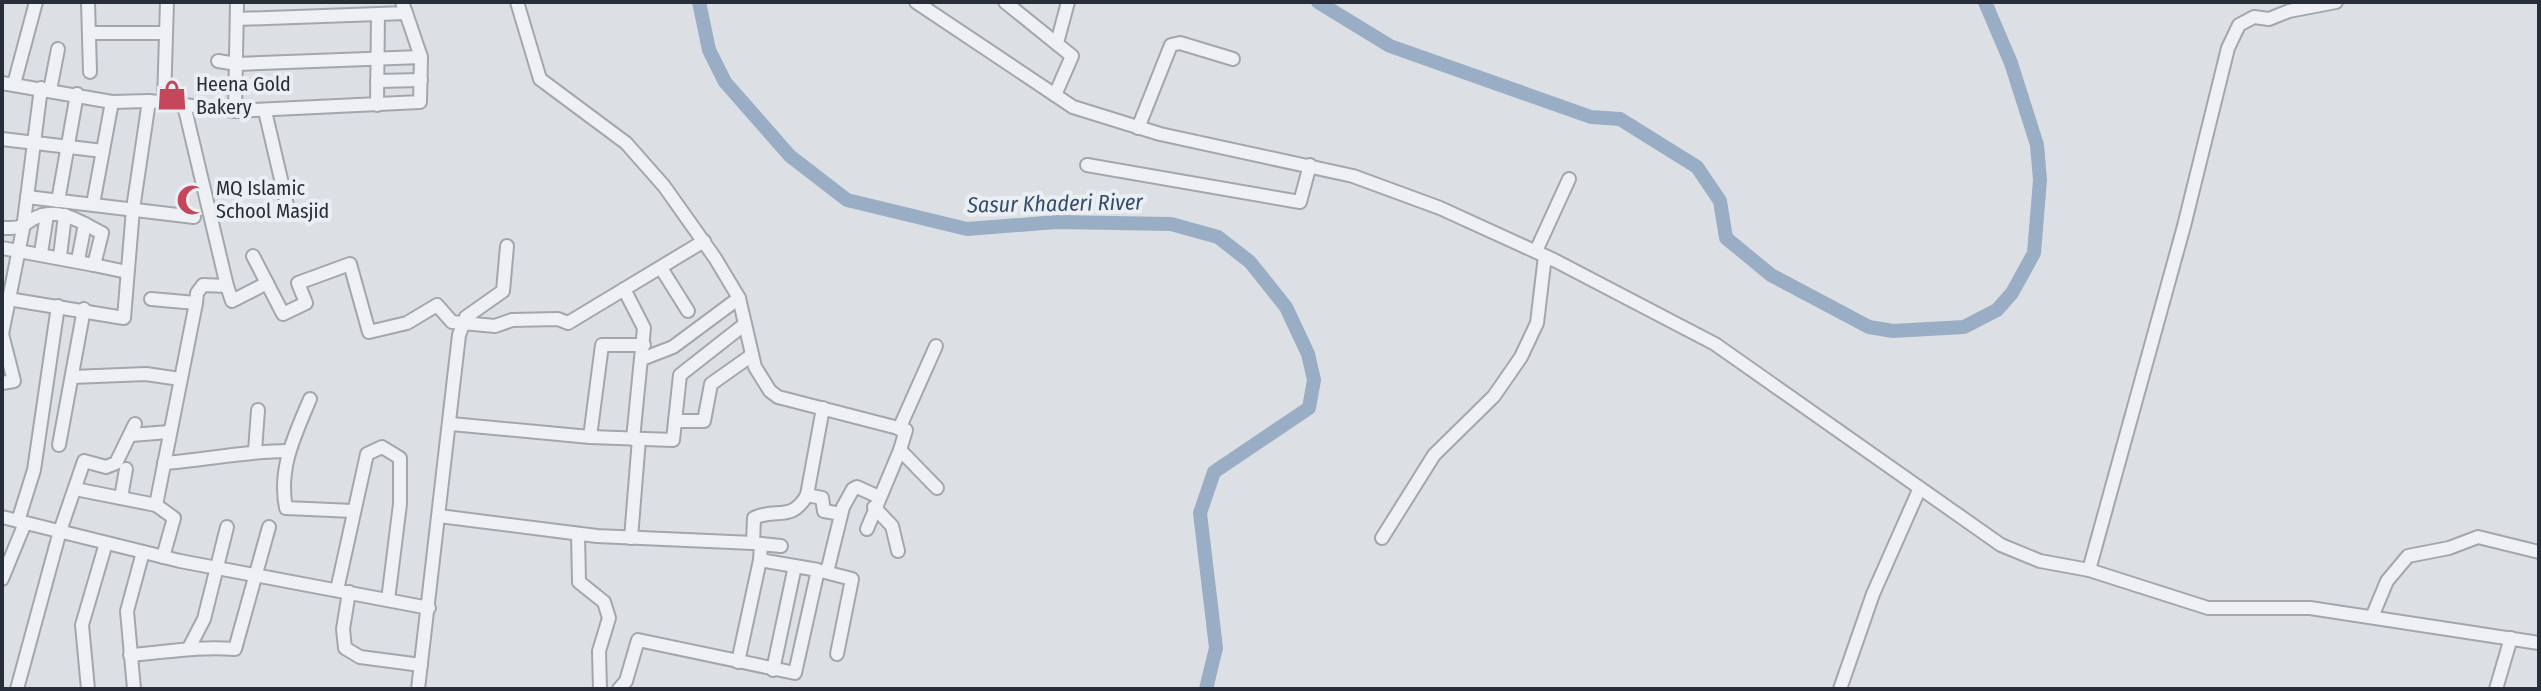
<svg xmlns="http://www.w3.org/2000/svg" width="2541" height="691" viewBox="0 0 2541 691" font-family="'Fira Sans Condensed',sans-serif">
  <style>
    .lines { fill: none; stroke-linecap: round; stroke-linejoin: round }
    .river { stroke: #99aec4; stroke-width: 14 }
    .minor-casing { stroke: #a2a7ae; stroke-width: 16 }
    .minor { stroke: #eef0f4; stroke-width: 12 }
    .labels { text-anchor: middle; stroke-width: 8; stroke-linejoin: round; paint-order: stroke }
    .poi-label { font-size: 20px; fill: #272e3a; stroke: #ebeff3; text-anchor: start }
    .water-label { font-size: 22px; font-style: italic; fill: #344d6b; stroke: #ebeff3 }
  </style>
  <rect width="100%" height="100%" fill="#dce0e5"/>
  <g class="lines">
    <!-- river -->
    <g class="river">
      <polyline points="699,2 709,50 725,82 790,156 847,200 967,229 1057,222 1171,224 1218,237 1250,262 1286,307 1308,354 1314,380 1309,408 1214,472 1200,513 1216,648 1206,689"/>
      <polyline points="1318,2 1390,46 1591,117 1620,119 1697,167 1720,201 1726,238 1771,275 1869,327 1893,331 1964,327 1997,310 2012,293 2034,253 2040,180 2037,145 2011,63 1985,2"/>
    </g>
    <!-- minor casing -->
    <g class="minor-casing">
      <g id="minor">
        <polyline points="88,2 90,72"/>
        <polyline points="517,2 540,79 626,143 664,186 715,258 739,298 755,367 770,391 778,397 906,430 900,450 937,488"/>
        <polyline points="916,2 1073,107 1160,134 1353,176 1440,208 1554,260 1715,344 2001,545 2040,561 2089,570 2208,608 2310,608 2539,643"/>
        <polyline points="1005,2 1072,56 1055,95"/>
        <polyline points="406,13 421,57"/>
        <polyline points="237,19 406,13 402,2"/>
        <polyline points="90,33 166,33"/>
        <polyline points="1057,43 1068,2"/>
        <polyline points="377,81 421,80"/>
        <polyline points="2,83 112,102 149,101 235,111 420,102 421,57 237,64 218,61"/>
        <polyline points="14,84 36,2"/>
        <polyline points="50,90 58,49"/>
        <polyline points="164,102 167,2"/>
        <polyline points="377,105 378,14"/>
        <polyline points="235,111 237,2"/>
        <polyline points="265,111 287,205"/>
        <polyline points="1138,128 1171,45 1180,43 1233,59"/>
        <polyline points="2,139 103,151"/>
        <polyline points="1087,165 1300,202 1310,165"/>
        <polyline points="27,197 194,217"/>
        <polyline points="58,201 77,94"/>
        <polyline points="93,204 112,102"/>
        <path d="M2,228C30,229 21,222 42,215C63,209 84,224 102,233L94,265L2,248"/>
        <polyline points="1536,251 1569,179"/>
        <polyline points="41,253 47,215"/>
        <polyline points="60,256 65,215"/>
        <polyline points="253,256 283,314 306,303 298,283 350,264 369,332 407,323 437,305 452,322 495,326 512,320 558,319 568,323 704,241"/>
        <polyline points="78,260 85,224"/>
        <polyline points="94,265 127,272"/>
        <polyline points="661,268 688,311"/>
        <polyline points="227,286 232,301 267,283"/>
        <polyline points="624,289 644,328 633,439"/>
        <polyline points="2,298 124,318 133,209 149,101"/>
        <polyline points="151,299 196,303 197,293 203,285 227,286 184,105"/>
        <polyline points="2,334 23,229 41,88"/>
        <polyline points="642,359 673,347 739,298"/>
        <polyline points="72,377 146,374 180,379"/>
        <polyline points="2,383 14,381 2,334"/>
        <path d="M310,399C295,435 278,468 286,508L353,511"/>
        <polyline points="675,421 704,421 711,384 752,355"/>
        <polyline points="451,424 590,437 602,345 644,345"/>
        <polyline points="899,429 936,346"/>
        <polyline points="131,435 169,432"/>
        <polyline points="590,437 673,440 680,375 745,324"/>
        <polyline points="59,445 84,309"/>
        <polyline points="255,451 258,410"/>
        <path d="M164,463C205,460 246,451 287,451"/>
        <polyline points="75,489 156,505"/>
        <polyline points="807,495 822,498 824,511 841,514"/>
        <polyline points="121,498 126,469"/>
        <polyline points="874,507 892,526 898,551"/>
        <polyline points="439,516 597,536 753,543"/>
        <polyline points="2,517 180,561 429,608"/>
        <polyline points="18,521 34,470 58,306"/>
        <polyline points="867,529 900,450"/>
        <polyline points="578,535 579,582 604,602 609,618 599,651 600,689"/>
        <polyline points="631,538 639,439"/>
        <polyline points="1382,538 1434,455 1494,396 1521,357 1537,323 1545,256"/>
        <polyline points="761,544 781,546"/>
        <polyline points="163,557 174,518 156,505 196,303"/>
        <polyline points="2089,570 2184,226 2228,48 2239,25 2254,17 2269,19 2289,11 2336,2"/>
        <polyline points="821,571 852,579 837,654"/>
        <polyline points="827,572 843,507 853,489 857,487 879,497"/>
        <polyline points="2,579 25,523"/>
        <polyline points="337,590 367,454 382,447 400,458 400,504 388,600"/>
        <polyline points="349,592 343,629 345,648 360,657 421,665"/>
        <polyline points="2372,617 2387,581 2408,556 2449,548 2478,537 2539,552"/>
        <polyline points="190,646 204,619 227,527"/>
        <path d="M130,655C167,652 198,646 235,649L269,527"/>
        <path d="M738,662L760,560L761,544L753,543L754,518C776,507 791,523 807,495L823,408"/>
        <polyline points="773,670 795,566"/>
        <polyline points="17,689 60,531 84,461 106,467 116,463 135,424"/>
        <polyline points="88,689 82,625 106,543"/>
        <polyline points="134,689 127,611 143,552"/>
        <polyline points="418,689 459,335 466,317 503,291 507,246"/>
        <polyline points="619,689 626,681 638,640 795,673 818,570 760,560"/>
        <polyline points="1840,689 1873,594 1919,490"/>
        <polyline points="2496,689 2511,638"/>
      </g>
    </g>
    <!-- minor -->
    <use href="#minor" class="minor"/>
  </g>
  <!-- icons -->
  <defs>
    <g id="shop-bare" transform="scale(2.4)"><path d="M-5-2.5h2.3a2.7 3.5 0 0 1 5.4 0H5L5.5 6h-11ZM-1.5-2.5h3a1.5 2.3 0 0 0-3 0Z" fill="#c5475b" stroke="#ebeff3" stroke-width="2.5" paint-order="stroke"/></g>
    <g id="mosque-bare" transform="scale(2.4)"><path d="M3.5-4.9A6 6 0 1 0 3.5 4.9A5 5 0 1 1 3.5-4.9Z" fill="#c5475b" stroke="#ebeff3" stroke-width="2.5" paint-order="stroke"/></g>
  </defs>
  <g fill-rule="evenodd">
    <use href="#shop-bare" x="172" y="95"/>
    <use href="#mosque-bare" x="192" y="200"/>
  </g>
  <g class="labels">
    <!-- poi labels -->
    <g class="poi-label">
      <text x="196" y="91">Heena Gold<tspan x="196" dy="23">Bakery</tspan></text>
      <text x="216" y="195">MQ Islamic<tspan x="216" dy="23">School Masjid</tspan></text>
    </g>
    <!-- water labels -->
    <g class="water-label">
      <text transform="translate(1055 203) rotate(-1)" y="8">Sasur Khaderi River</text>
    </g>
  </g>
  <!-- border -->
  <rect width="2541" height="691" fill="none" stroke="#272e3a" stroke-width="8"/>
</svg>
